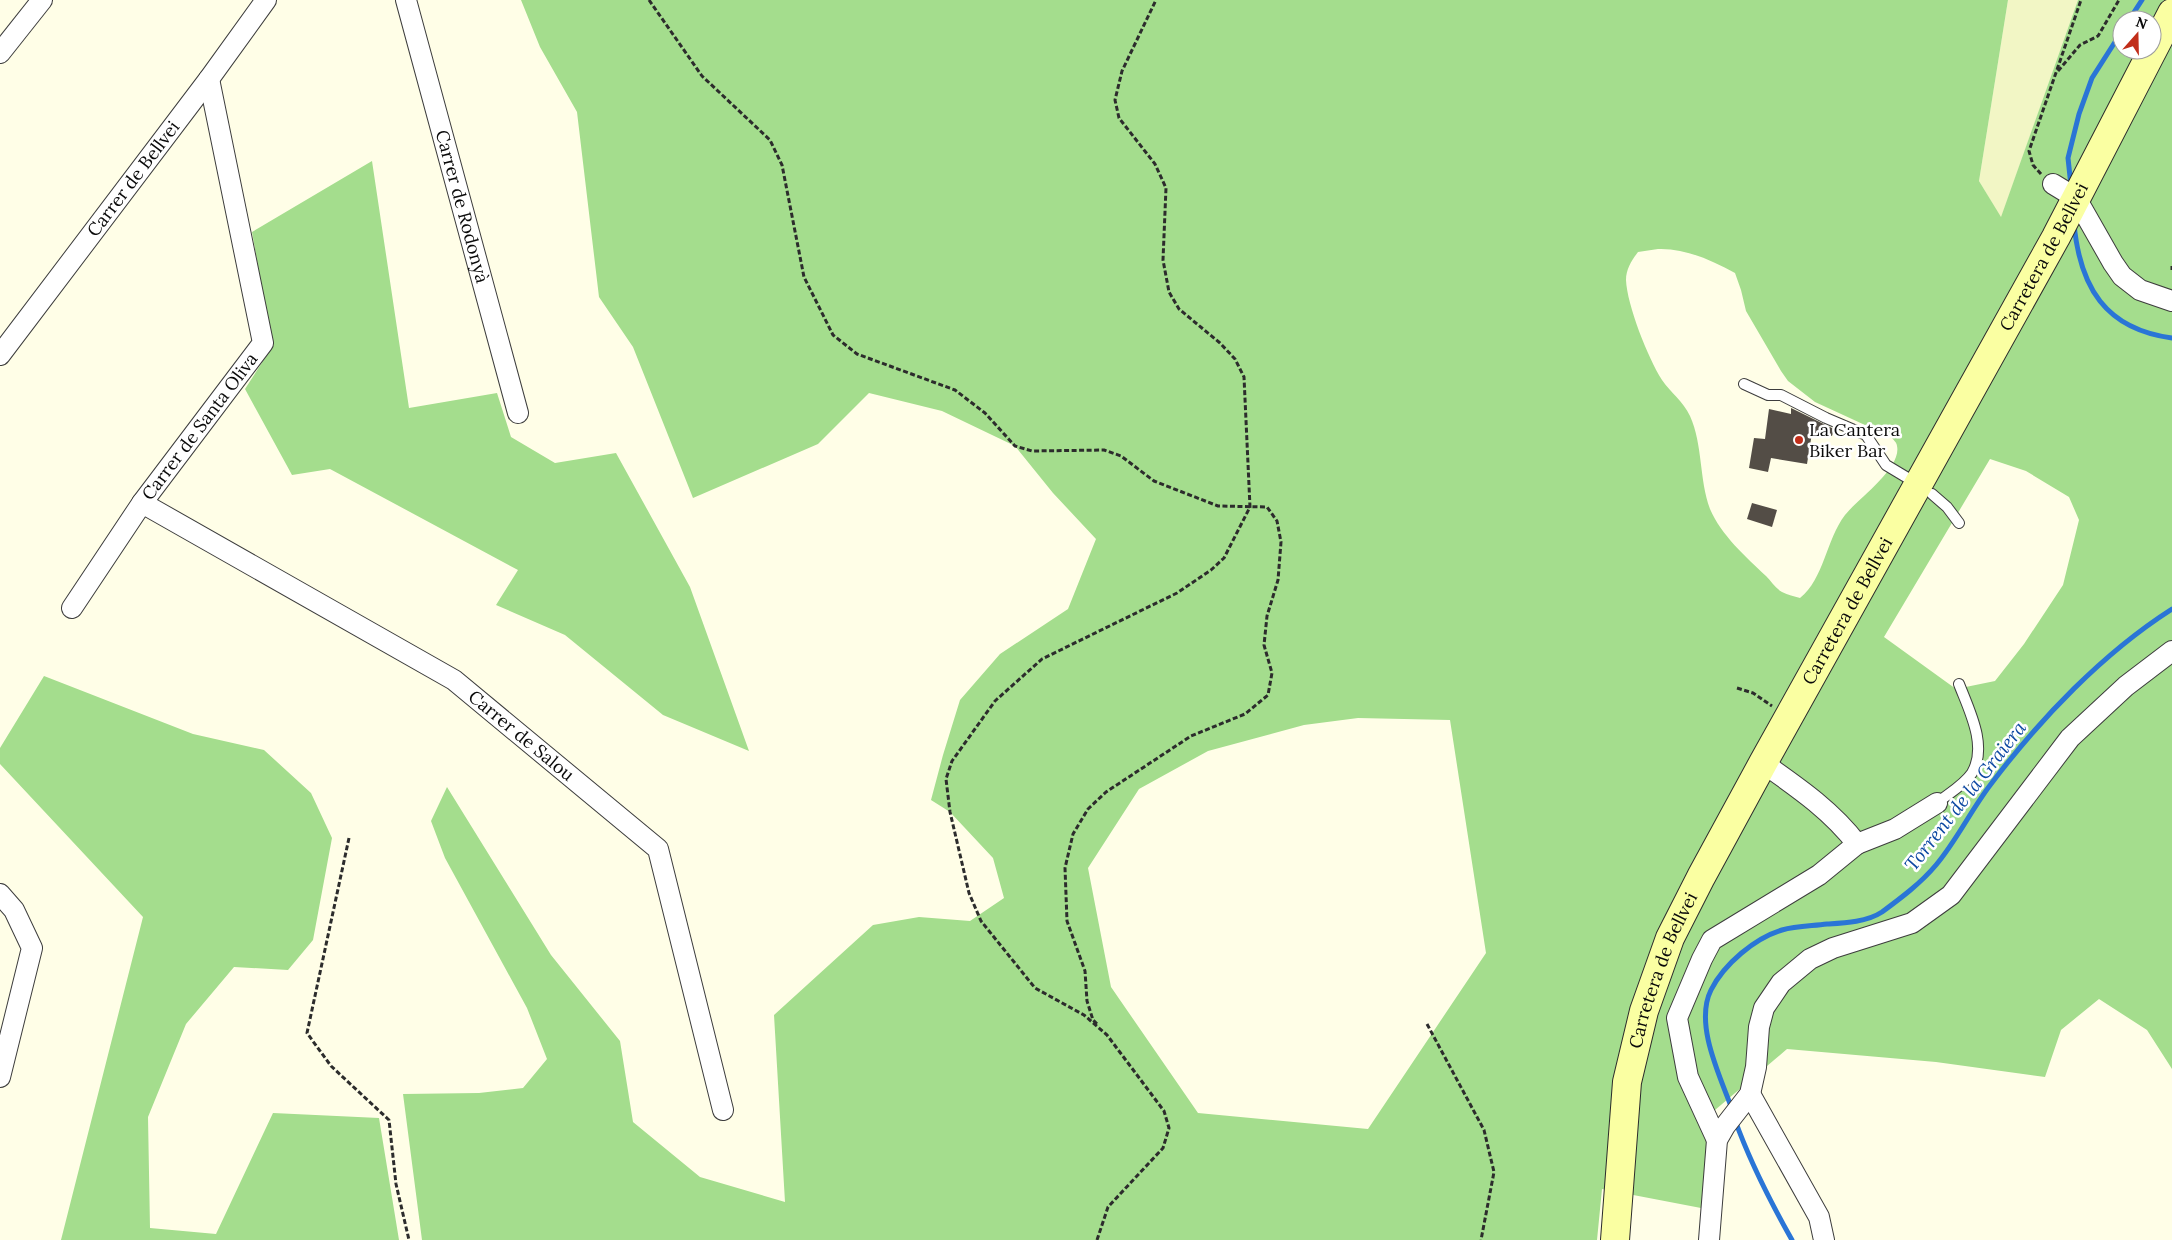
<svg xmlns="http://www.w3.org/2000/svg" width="2172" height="1240" viewBox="0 0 2172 1240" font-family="Lora,serif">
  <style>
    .farmland { fill: #f2f6c5 }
    .forest { fill: #a4dd8d; fill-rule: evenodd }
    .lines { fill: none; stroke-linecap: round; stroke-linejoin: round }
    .stream { stroke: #2a75d6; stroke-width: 5 }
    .building { fill: #534d46 }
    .lane-casing { stroke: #3d3d3d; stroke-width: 12 }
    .street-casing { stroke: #3d3d3d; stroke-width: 22 }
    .secondary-casing { stroke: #2c2c2c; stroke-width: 30 }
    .path { stroke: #2c2c2c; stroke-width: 3; stroke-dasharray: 5 2.5; stroke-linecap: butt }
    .lane { stroke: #fff; stroke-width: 10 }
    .street { stroke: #fff; stroke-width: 20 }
    .secondary { stroke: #faffa2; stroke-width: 28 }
    .poi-dot { fill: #c12e1a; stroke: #fff; stroke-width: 2 }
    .labels { text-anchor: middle; stroke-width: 5; stroke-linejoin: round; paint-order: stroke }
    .street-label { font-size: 18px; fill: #0a0a0a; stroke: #fff }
    .poi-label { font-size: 18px; fill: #0a0a0a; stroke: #fff; text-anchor: start }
    .water-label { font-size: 19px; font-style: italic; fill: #0d48a2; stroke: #fff }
  </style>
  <rect width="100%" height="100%" fill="#fffee7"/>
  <!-- farmland -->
  <polygon class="farmland" points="2008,0 2078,0 2001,218 1979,181"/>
  <!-- forest -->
  <g class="forest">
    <path d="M521,0H2008L1979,181L2001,217L2078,0H2172V1069L2147,1030L2099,999L2061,1030L2045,1077L1936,1062L1787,1049L1715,1110L1701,1208L1602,1189L1597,1240H422L403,1094L479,1093L523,1088L547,1059L527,1008L445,858L431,821L447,787L551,955L620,1041L633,1122L700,1177L785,1202L774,1015L873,925L919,917L970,921L1004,898L993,858L950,812L931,800L943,755L960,700L1000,654L1068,609L1096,539L1053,493L1015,446L942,411L869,393L818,444L693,498L633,347L599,297L577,112L540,47ZM2122,20H2152V50H2122ZM1658,249C1685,248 1711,260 1735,273L1741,290L1746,311L1781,371L1788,381L1815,402L1891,437C1893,439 1897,443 1897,446C1902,468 1858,499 1845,515C1826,540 1824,579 1800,598C1794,596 1788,595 1782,592C1775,588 1771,581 1766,576C1746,557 1721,535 1710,509C1699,479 1703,445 1690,416C1683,401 1671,393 1662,380C1648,358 1627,305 1626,280C1626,269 1632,260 1638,252ZM1990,459L2026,471L2069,497L2079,520L2063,585L2024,644L1995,681L1956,689L1884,637ZM1358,718L1450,720L1486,953L1368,1129L1198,1113L1111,987L1088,868L1139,789L1208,751L1304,725Z"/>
    <polygon points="372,161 409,408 497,393 511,437 555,463 616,453 690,587 749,751 663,715 565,635 496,605 518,570 330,469 292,475 245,389 272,347 252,232"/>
    <polygon points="44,676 193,734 264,750 311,793 332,838 313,940 288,970 234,967 186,1024 148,1117 150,1228 216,1234 273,1113 379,1118 399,1240 61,1240 143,917 0,764 0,748"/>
  </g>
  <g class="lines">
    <!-- stream -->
    <g class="stream">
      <polyline points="2129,20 2142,0"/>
      <polyline points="2071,186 2068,158 2079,114 2092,78 2122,31"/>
      <path d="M2074,224C2080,287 2105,329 2172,338"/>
      <path d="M1732,1109C1720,1076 1694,1024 1711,990C1724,964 1755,938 1782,930C1796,926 1812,926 1827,924C1844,923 1867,922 1882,912C1901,898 1921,883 1936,865C1957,840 1971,810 1991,784C2040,719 2103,653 2172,609"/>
      <path d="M1735,1120C1750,1162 1770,1201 1792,1240"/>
    </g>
  </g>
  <!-- building -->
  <g class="building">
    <polygon points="1791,408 1834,429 1832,436 1812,433 1807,464 1771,458 1768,472 1749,468 1754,438 1765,439 1769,409 1791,414"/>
    <polygon points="1752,503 1777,510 1772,527 1747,519"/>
  </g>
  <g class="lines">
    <!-- lane casing -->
    <g class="lane-casing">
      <g id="lane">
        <polyline points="1744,384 1768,395 1781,395 1826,418 1866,435 1886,465 1906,477"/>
        <polyline points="1932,494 1947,507 1959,523"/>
        <path d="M1937,803C1948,794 1964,785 1972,773C1988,746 1969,710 1959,684"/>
      </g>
    </g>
    <!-- street casing -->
    <g class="street-casing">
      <g id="street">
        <path id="s1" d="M406,0L518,413"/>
        <polyline points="0,53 42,0"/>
        <polyline points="2053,184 2076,198 2113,263 2122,276 2140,290 2172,301"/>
        <path id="s2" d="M0,355L209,79L266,0"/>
        <path id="s3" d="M142,503L454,680L658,849L723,1110"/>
        <path id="s4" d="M72,608L142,503L263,343L209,79"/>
        <path d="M1763,763C1797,787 1831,810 1857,844L1895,829L1937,803"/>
        <polyline points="0,894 14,910 32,948 0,1077"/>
        <polyline points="1750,1094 1819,1217 1824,1240"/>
        <polyline points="1717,1140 1688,1077 1677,1018 1702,959 1712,940 1819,875 1857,844"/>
        <polyline points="1709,1240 1717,1140 1725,1126 1750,1094 1756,1067 1759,1027 1764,1008 1781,983 1810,959 1833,948 1912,923 1951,895 2070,738 2126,686 2172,651"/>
      </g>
    </g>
    <!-- secondary casing -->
    <g class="secondary-casing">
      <g id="secondary">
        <path id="s5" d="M1615,1240L1627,1082L1644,1011L1670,938L1701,877L1763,763L2056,237L2172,13"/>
      </g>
    </g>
    <!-- path -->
    <g class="path">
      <polyline points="649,0 702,76 770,140 782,165 804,277 833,335 857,354 955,390 985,413 1015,446 1032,451 1104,450 1121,456 1154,481 1218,506 1267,507 1277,521 1281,542 1278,580 1267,616 1264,645 1272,673 1268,695 1245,714 1191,736 1106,792 1088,809 1073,834 1065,868 1067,921 1085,971 1087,1001 1093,1020 1097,1024"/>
      <polyline points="2058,71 2080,45 2098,36 2119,0"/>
      <polyline points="2041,174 2033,165 2029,151 2081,0"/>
      <polyline points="2172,266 2172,270"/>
      <polyline points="1737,688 1753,693 1772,706"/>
      <polyline points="349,838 307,1033 331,1066 389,1120 396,1184 409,1240"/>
      <polyline points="1427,1024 1484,1130 1494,1172 1481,1240"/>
      <polyline points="1097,1240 1108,1207 1163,1148 1169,1128 1164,1111 1107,1035 1084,1015 1035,988 981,921 969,893 950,812 946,779 952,761 995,701 1042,659 1177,593 1211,570 1224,558 1250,507 1244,377 1235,359 1220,343 1179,309 1169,292 1163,260 1166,188 1155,164 1119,118 1115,100 1122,71 1156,0"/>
    </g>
    <!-- lane -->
    <use href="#lane" class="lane"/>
    <!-- street -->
    <use href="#street" class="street"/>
    <!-- secondary -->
    <use href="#secondary" class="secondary"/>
  </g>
  <!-- markers -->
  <circle class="poi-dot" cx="1799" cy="440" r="5"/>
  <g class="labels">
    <!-- street labels -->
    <g class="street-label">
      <text dy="6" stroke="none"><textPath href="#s2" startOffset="221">Carrer de Bellvei</textPath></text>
      <text dy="6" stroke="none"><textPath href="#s1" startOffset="214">Carrer de Rodonyà</textPath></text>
      <text dy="6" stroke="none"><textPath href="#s5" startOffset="1086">Carretera de Bellvei</textPath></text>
      <text dy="6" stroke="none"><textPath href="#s4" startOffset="222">Carrer de Santa Oliva</textPath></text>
      <text dy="6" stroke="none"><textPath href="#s5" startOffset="681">Carretera de Bellvei</textPath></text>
      <text dy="6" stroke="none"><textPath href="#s3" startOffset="446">Carrer de Salou</textPath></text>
      <text dy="6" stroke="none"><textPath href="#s5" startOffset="276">Carretera de Bellvei</textPath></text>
    </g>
    <!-- poi labels -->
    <g class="poi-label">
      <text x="1809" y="436">La Cantera<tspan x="1809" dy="21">Biker Bar</tspan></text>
    </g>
    <!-- water labels -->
    <g class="water-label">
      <text transform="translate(1965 796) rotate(-52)" y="7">Torrent de la Graiera</text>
    </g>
  </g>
  <!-- north arrow -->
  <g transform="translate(2137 35) rotate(20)"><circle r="24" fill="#ffffff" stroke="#9d9d9d"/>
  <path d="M0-4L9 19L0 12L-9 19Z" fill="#c12e1a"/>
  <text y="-8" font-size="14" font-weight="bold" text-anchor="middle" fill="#0a0a0a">N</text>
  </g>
</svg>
